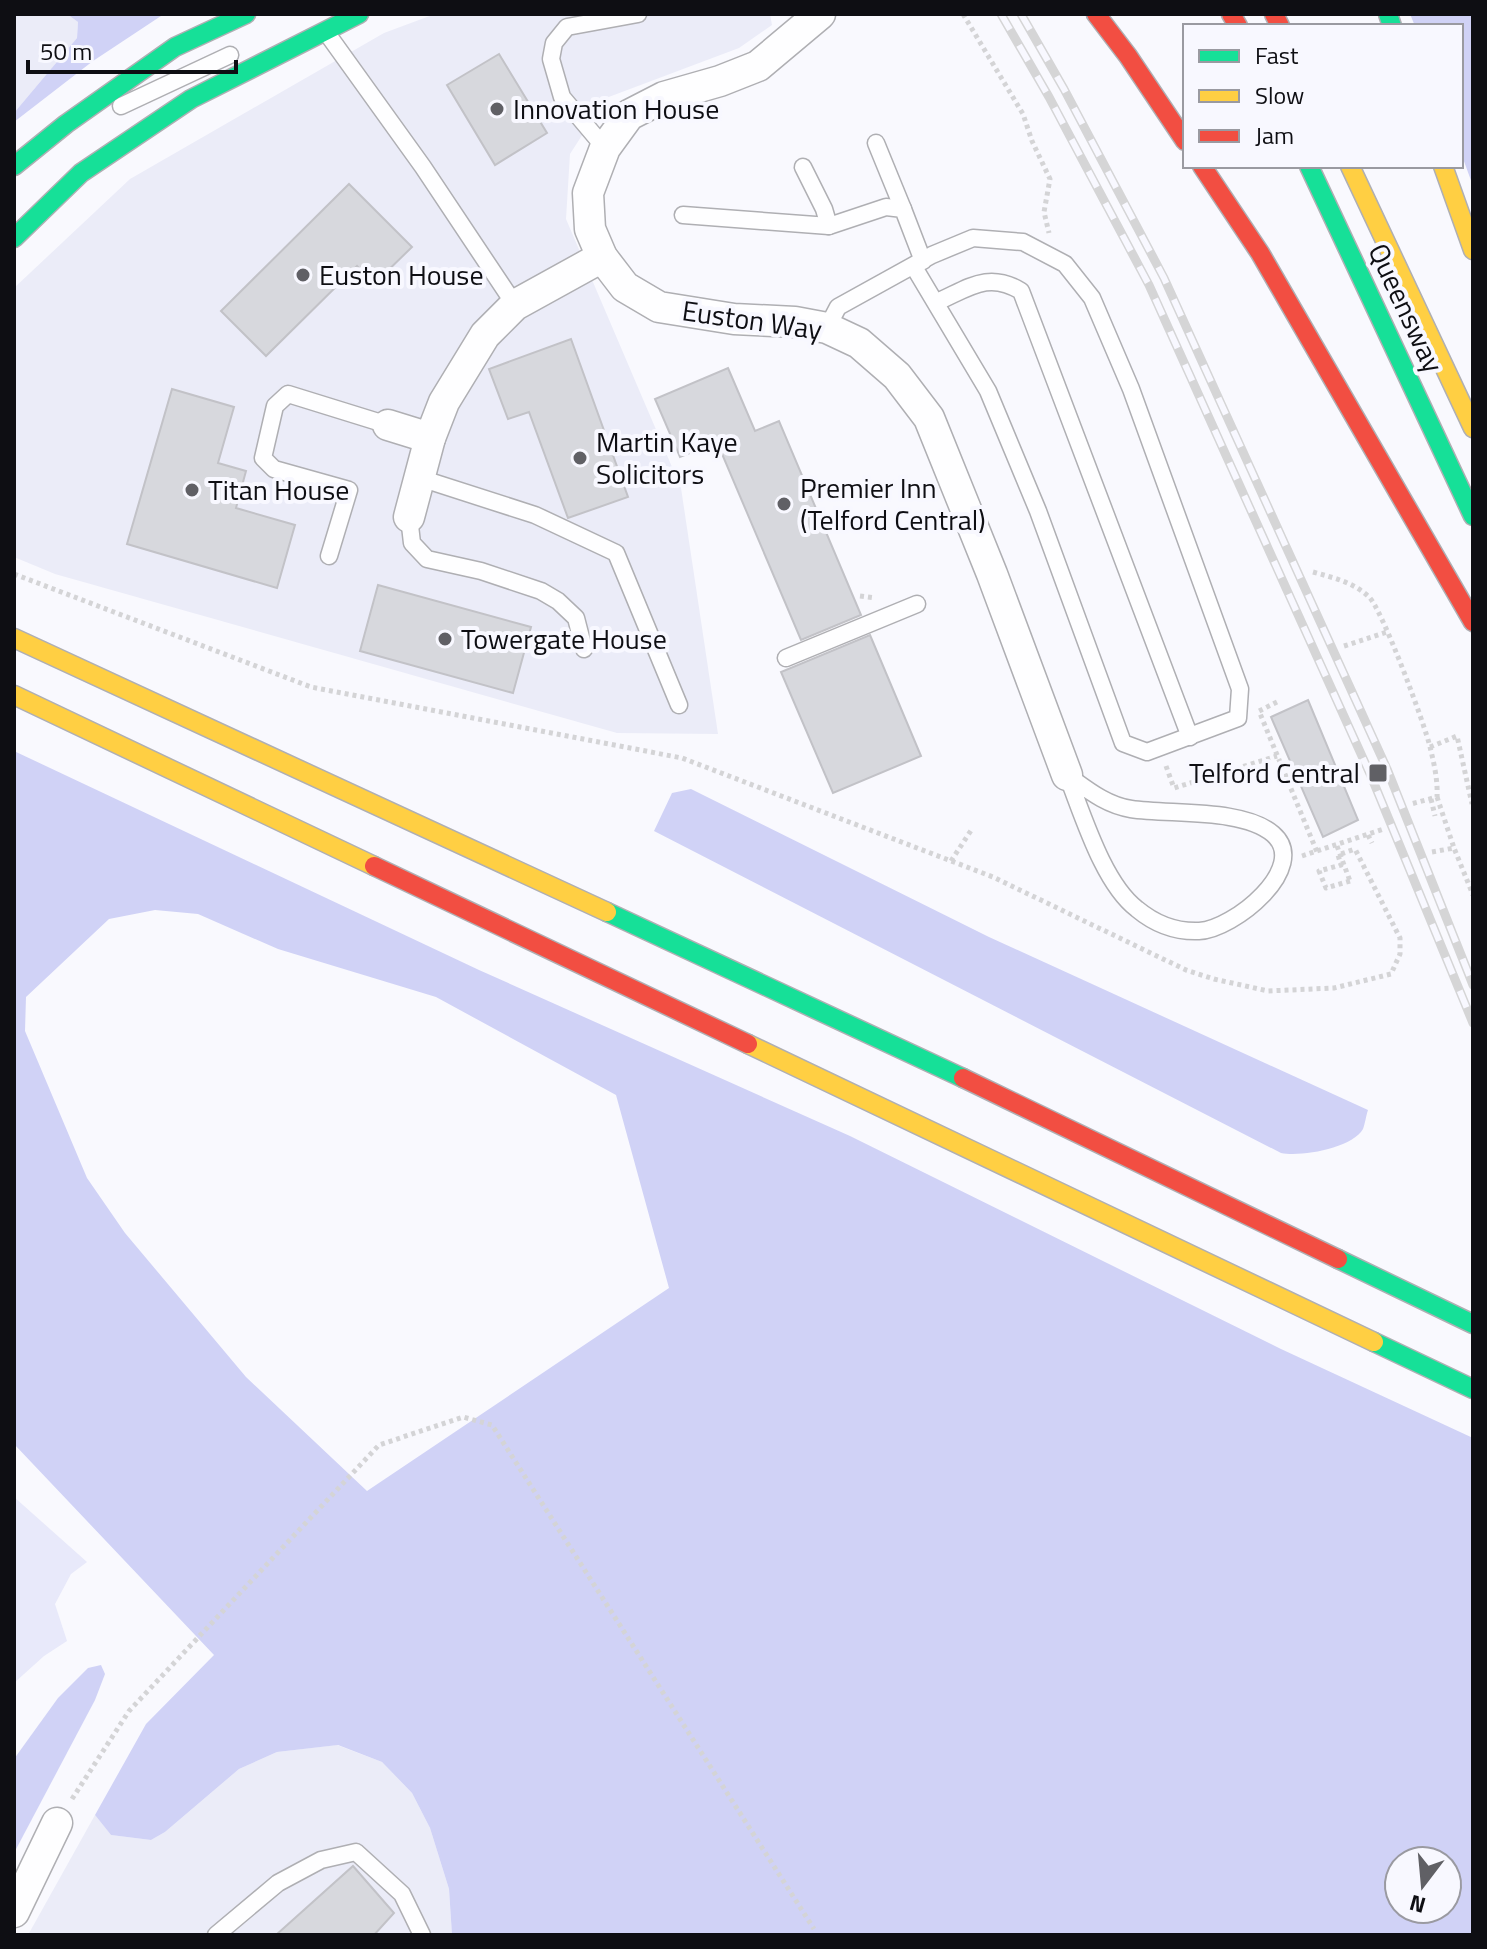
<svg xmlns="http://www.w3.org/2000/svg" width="1487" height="1949" viewBox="0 0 1487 1949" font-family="'Titillium Web',sans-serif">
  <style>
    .built { fill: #ebecf8 }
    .green { fill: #e8e9fa }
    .forest { fill: #d0d2f6; fill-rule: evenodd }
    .building { fill: #d7d8dd; stroke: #c2c2c7; stroke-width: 2 }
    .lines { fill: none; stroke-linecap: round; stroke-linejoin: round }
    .lane-casing { stroke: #afafb3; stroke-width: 19 }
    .street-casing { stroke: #afafb3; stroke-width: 33 }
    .fast-casing { stroke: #afafb3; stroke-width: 21 }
    .slow-casing { stroke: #afafb3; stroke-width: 21 }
    .jam-casing { stroke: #afafb3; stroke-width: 21 }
    .path { stroke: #d4d4d6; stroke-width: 5; stroke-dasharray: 4 4; stroke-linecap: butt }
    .lane { stroke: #fefeff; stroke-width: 16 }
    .street { stroke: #fefeff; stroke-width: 30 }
    .fast { stroke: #16e098; stroke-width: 18 }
    .slow { stroke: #ffcf43; stroke-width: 18 }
    .jam { stroke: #f24e42; stroke-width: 18 }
    .rail-casing { stroke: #d5d5d6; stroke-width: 9 }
    .rail { stroke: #f8f8ff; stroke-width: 6; stroke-dasharray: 18; stroke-linecap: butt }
    .path-bridge { stroke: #d4d4d6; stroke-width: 5; stroke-dasharray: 4 4; stroke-linecap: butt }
    .poi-dot { fill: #606065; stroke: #f8f8ff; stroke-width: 3 }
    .labels { text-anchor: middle; stroke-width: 8; stroke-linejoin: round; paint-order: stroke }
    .poi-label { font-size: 28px; fill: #0e0e13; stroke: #f8f8ff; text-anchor: start }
    .street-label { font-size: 28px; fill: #0e0e13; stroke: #f8f8ff }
  </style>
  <rect width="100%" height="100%" fill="#f9f9fe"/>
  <!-- built -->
  <g class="built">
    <polygon points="14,14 67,14 78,22 77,38 14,113"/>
    <polygon points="435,14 770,14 772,25 739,48 606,98 570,154 566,219 681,488 718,734 617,733 55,574 14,557 14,288 130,179 384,33"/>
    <polygon points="337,1745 382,1762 412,1793 430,1828 449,1889 452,1935 28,1935 95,1815 111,1835 151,1840 165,1832 239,1769 277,1752"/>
  </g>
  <!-- green -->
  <polygon class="green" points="14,1497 87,1562 71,1574 55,1604 67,1641 44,1656 14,1683"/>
  <!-- forest -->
  <g class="forest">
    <polygon points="67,14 164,14 93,61 14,122 14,113 77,38 78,22"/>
    <polygon points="1410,14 1473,14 1473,186 1461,153 1461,26 1415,26"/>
    <path d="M14,751L479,970L850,1136L1281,1349L1473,1438V1935H452L449,1889L430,1828L412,1793L382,1762L338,1745L277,1752L239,1769L165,1832L151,1840L111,1835L95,1815L146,1724L214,1655L14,1444ZM155,910L198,914L278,949L436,997L616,1095L669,1288L367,1491L246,1377L125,1233L87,1178L25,1031L26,997L109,919ZM1447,1861V1909H1399V1861Z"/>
    <path d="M691,789L989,937L1368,1110C1366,1116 1365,1124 1363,1129C1352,1148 1302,1157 1281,1153L654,831L672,793Z"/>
    <polygon points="101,1665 105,1674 95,1700 14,1853 14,1759 58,1698 88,1668"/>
  </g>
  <!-- building -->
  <g class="building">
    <polygon points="499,54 547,133 495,165 447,85"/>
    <polygon points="349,184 412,247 374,284 357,266 266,356 221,311"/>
    <polygon points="571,339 628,497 568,518 529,412 508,419 489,369"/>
    <polygon points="728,368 755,431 779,421 861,615 801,640 717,442 680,457 655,399"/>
    <polygon points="172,389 234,407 218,463 246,471 236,508 295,525 277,588 127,544"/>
    <polygon points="378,585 531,627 513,693 360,651"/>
    <polygon points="870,635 921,756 833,793 781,672"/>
    <polygon points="1308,700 1358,820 1323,837 1271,717"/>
    <polygon points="353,1866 394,1913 374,1935 276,1935"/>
  </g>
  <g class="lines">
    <!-- lane casing -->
    <g class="lane-casing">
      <g id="lane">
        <polyline points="326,32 423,167 515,305"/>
        <polyline points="121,106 230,55"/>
        <polyline points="876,143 903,209"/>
        <polyline points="605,148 562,97 551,59 554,43 567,27 638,14"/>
        <polyline points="803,167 824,209 829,226"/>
        <polyline points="683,215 829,226 886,207 903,209 923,261"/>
        <path d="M937,302C969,288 988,271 1021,291L1190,737"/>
        <polyline points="827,328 838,307 932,255 973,238 1023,242 1065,264 1092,298 1131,389 1240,689 1238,718 1147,752 1123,743 1038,511 988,391 914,267"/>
        <polyline points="420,478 535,515 616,553 679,705"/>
        <polyline points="409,517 412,543 427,559 481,571 541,591 558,601 576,618 584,649"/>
        <polyline points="329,556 349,490 274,469 263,458 275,406 288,394 388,425"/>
        <polyline points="786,658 917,604"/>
        <path d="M1067,775C1088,790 1106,805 1131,809C1171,815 1243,808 1273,834C1311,867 1233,930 1199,931C1175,932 1155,924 1137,909C1103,883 1083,815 1067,775Z"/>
        <polyline points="216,1935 278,1883 321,1860 356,1852 402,1894 422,1935"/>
      </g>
    </g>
    <!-- street casing -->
    <g class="street-casing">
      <g id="street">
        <polyline points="820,14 758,66 720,81 664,97 629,115 605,148 588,193 590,229 602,257 625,287 659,307 734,319 795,322 827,328 859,343 897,376 929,418 992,574 1067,775"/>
        <polyline points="388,425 430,438"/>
        <polyline points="409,517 430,438 444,402 485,335 515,305 602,257"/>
        <polyline points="14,1912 57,1823"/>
      </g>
    </g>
    <!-- fast casing -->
    <g class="fast-casing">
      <g id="fast">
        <polyline points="1388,14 1392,26"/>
        <polyline points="14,166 66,124 175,47 246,14"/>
        <polyline points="1309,166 1473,516"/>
        <polyline points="14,238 81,173 191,99 359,14"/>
        <polyline points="607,912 963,1078"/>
        <polyline points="1338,1259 1473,1324"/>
        <polyline points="1374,1342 1473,1389"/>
      </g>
    </g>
    <!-- slow casing -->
    <g class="slow-casing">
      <g id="slow">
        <polyline points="1350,166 1473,428"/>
        <polyline points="1443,166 1473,250"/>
        <polyline points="14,638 607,912"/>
        <polyline points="14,695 374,866"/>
        <polyline points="748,1044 1374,1342"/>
      </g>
    </g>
    <!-- jam casing -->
    <g class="jam-casing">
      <g id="jam">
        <polyline points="1096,14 1128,56 1185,141"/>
        <polyline points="1231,14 1238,26"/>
        <polyline points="1274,14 1280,26"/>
        <polyline points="1202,166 1260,253 1473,622"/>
        <polyline points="374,866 748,1044"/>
        <polyline points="963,1078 1338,1259"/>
      </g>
    </g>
    <!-- path -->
    <g class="path">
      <polyline points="963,14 1023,114 1032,141 1050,179 1044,212 1049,233"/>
      <path d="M1313,572C1334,578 1353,582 1369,597C1382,609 1425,725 1430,747C1434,763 1438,781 1437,797L1411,804"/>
      <polyline points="14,574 311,687 682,758 993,877 1186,970 1214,979 1268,991 1334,988 1391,974 1400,954 1400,938 1355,849"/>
      <polyline points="860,596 875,598"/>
      <polyline points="1344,646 1387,632"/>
      <polyline points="1277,702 1259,711 1317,852"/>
      <polyline points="1430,747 1457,736 1472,804"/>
      <polyline points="1166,766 1174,788 1277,756"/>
      <polyline points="1437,797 1454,848"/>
      <polyline points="1431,799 1435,816"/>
      <polyline points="1368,835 1372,843"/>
      <polyline points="1337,846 1350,881"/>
      <polyline points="1432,852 1454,848 1473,895"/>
      <polyline points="1302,856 1384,829"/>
      <polyline points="951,861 972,829"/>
      <polyline points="72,1799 129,1711 379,1445 463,1417 492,1425 814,1929"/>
    </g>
    <!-- lane -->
    <use href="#lane" class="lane"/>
    <!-- street -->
    <use href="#street" class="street"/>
    <!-- fast -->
    <use href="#fast" class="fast"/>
    <!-- slow -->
    <use href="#slow" class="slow"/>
    <!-- jam -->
    <use href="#jam" class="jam"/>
    <!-- rail casing -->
    <g class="rail-casing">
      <g id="rail">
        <polyline points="1001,14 1049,97 1149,285 1371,776 1473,1023"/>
        <polyline points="1021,14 1064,89 1164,278 1387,769 1473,985"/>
      </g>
    </g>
    <!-- rail -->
    <use href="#rail" class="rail"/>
    <!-- path-bridge -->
    <polyline class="path-bridge" points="1350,881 1326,888 1319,871 1341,865 1338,855 1355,849"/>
  </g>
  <!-- markers -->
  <g class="poi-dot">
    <circle cx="497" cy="109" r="8"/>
    <circle cx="303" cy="275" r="8"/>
    <circle cx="580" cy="458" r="8"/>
    <circle cx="192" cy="490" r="8"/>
    <circle cx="784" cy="504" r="8"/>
    <circle cx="445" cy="639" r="8"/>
    <rect x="1368" y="763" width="20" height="20" rx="4"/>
  </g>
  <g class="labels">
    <!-- poi labels -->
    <g class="poi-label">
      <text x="513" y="119">Innovation House</text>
      <text x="319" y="285">Euston House</text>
      <text x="596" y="452">Martin Kaye<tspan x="596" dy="32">Solicitors</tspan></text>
      <text x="800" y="498">Premier Inn<tspan x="800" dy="32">(Telford Central)</tspan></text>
      <text x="208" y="500">Titan House</text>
      <text x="461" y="649">Towergate House</text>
      <text x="1360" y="783" text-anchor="end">Telford Central</text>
    </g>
    <!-- street labels -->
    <g class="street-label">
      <text transform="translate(1406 308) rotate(65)" y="10">Queensway</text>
      <text transform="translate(752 320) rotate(8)" y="10">Euston Way</text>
    </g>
  </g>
  <!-- border -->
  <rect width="1487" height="1949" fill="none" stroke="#0e0e13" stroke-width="32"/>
  <!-- legend -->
  <rect x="1183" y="24" width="280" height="144" fill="#f8f8ff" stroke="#9a9aa1" stroke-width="2"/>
  <rect x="1199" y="50" width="40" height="12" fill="#16e098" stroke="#9a9aa1" stroke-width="2"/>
  <text x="1255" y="64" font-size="24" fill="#0e0e13">Fast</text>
  <rect x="1199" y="90" width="40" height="12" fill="#ffcf43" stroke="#9a9aa1" stroke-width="2"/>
  <text x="1255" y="104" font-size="24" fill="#0e0e13">Slow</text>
  <rect x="1199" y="130" width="40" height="12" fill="#f24e42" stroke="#9a9aa1" stroke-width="2"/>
  <text x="1255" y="144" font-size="24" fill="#0e0e13">Jam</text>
  <!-- north arrow -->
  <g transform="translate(1423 1885) rotate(196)"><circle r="38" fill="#f8f8ff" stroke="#9a9aa1" stroke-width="2"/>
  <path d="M0-6L14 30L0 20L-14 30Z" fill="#606065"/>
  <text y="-12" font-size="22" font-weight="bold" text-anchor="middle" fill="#0e0e13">N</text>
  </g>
  <!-- scale -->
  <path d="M28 60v12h208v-12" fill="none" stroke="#0e0e13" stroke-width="4"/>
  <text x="40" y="60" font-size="24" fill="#0e0e13" stroke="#f8f8ff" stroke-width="6" paint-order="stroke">50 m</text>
</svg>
